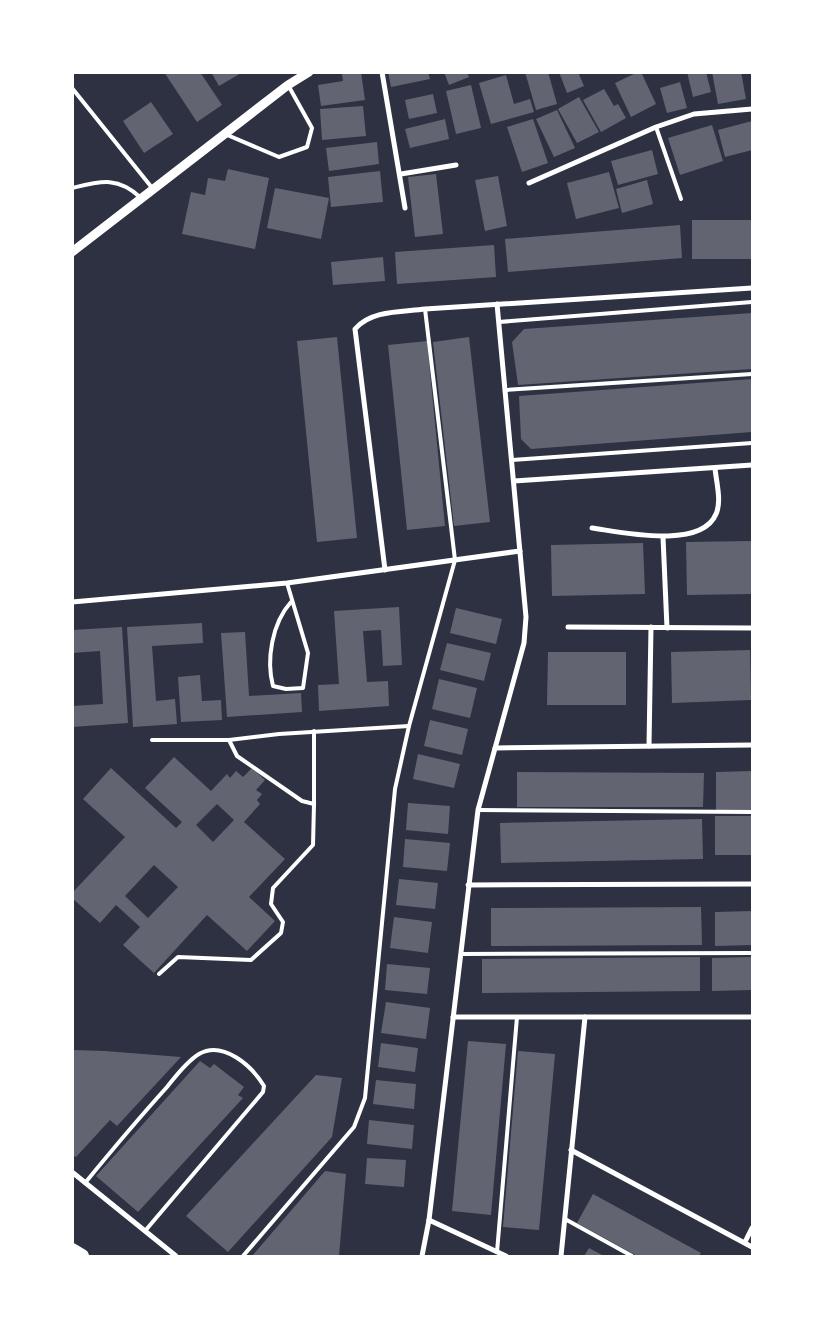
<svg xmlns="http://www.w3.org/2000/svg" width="825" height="1329" viewBox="0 0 825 1329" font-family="'Source Sans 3',sans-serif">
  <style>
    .building { fill: #626471; fill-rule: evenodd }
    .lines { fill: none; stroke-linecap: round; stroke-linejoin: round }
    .service { stroke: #fff; stroke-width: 4 }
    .minor { stroke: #fff; stroke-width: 5 }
    .tertiary { stroke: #fff; stroke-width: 9 }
    .trunk { stroke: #fff; stroke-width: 14 }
  </style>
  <rect width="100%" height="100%" fill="#2d3142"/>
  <!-- building -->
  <g class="building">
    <polygon points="164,72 200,72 222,105 197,122"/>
    <polygon points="211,72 243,72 219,86"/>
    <polygon points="361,72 365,100 321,106 318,85 343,81 342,74"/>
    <polygon points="388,72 428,72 430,79 391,87"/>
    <polygon points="444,72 467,72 469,77 449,85"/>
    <polygon points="525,72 548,72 557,104 536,110"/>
    <polygon points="559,72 578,72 584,86 567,93"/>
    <polygon points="638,72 641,72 656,104 631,117 615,83"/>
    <polygon points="687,72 706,72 711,92 693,97"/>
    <polygon points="712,72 741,72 746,99 718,104"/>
    <polygon points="506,75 514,104 530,99 534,112 491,124 479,83"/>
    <polygon points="680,82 687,108 667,113 660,88"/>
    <polygon points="471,85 481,128 456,134 446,91"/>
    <polygon points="604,89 614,106 618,104 626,118 601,132 583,100"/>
    <polygon points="433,94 437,113 409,119 405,100"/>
    <polygon points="579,97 599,132 577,143 558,109"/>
    <polygon points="151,102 173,134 144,153 123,121"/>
    <polygon points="363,106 366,136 322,140 320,109"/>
    <polygon points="557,110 575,148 554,157 536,119"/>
    <polygon points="445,119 449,139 410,148 405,129"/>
    <polygon points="533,119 548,163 522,172 507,127"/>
    <polygon points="752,121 752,150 725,157 718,130"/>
    <polygon points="712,125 723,161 680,175 668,138"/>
    <polygon points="377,142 379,164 329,171 326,148"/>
    <polygon points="652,150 658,174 618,185 611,161"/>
    <polygon points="228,169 269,178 255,249 182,234 191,192 205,195 208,178 225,181"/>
    <polygon points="380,171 383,202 331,207 328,177"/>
    <polygon points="609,172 619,208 576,219 567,183"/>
    <polygon points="436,174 443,234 415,237 408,177"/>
    <polygon points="498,176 507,226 485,231 475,180"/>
    <polygon points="647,180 653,204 622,213 616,189"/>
    <polygon points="275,188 329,198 321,239 267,228"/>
    <rect x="692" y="220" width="60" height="39"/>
    <polygon points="680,225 682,258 508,272 505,239"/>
    <polygon points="494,245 496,277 397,284 395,252"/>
    <polygon points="383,257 385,281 333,285 331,262"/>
    <polygon points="752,313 752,369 518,385 512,342 524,329"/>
    <polygon points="337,337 357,538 317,542 297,341"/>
    <polygon points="469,337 490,522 454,526 433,342"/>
    <polygon points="427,341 445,526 407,530 388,345"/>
    <polygon points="752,379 752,432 531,449 521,439 519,396"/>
    <polygon points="752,541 752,594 687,595 686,542"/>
    <polygon points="643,543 645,594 552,596 551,545"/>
    <polygon points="399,607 402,665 383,666 381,630 363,631 367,682 388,681 389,706 319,711 318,685 339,684 334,611"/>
    <polygon points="456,608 502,619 496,644 450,633"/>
    <polygon points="202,623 203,643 152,646 156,701 175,699 177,724 133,727 127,627"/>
    <polygon points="122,627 128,723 72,727 72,706 103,704 100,651 72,653 72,630"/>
    <polygon points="245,632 249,696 301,693 302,712 227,717 221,633"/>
    <polygon points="447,643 491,653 484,681 440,670"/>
    <polygon points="750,650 751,700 672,703 671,652"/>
    <polygon points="548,652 626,652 626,705 547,705"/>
    <polygon points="200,675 202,701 221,700 222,720 181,722 178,677"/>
    <polygon points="439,679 477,688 470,718 432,709"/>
    <polygon points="430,720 468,729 462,755 424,746"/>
    <polygon points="418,754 460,764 454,788 413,779"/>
    <path d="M174,757L211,791L227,774L230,778L236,771L243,777L252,768L265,780L256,790L262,794L257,800L260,804L244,822L285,859L249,897L275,921L247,951L207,915L154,973L123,945L140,927L116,905L100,923L72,898V893L125,837L83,799L111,768L176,828L182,822L145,788ZM217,804L234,820L213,842L196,825ZM154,865L178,887L148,918L125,896Z"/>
    <polygon points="752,771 752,810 716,810 716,772"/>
    <polygon points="517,772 704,773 703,807 517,807"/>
    <polygon points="408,803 450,806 448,834 406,830"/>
    <rect x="715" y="816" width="37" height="39"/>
    <polygon points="702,819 703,859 501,863 500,823"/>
    <polygon points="405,839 450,843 447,871 403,867"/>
    <polygon points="399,879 438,883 435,909 396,905"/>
    <polygon points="701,907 702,945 491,946 491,908"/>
    <polygon points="752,911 752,945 715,946 715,912"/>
    <polygon points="394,917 432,922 428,953 390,948"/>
    <polygon points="700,957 700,991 482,993 482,959"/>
    <polygon points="752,957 752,990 712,991 712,958"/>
    <polygon points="387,964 430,968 427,994 385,990"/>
    <polygon points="386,1002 430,1008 426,1039 381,1033"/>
    <polygon points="468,1041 506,1044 491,1215 452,1211"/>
    <polygon points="381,1043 418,1048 415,1072 378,1067"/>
    <polygon points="72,1050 105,1051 181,1057 117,1126 110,1120 76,1157 72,1155"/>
    <polygon points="518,1051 555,1054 539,1230 503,1227"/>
    <polygon points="200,1061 210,1068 214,1064 244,1087 238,1095 243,1098 138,1212 96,1176"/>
    <polygon points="316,1075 342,1078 332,1137 228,1252 186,1216"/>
    <polygon points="376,1080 416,1084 414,1109 373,1104"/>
    <polygon points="369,1120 414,1125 412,1149 367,1144"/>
    <polygon points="367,1158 406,1160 404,1187 365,1184"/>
    <polygon points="325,1171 346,1174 339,1256 252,1256"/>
    <polygon points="593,1194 701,1253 699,1256 637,1256 577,1223"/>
    <polygon points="589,1248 604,1256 584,1256"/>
  </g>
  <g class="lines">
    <!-- service -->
    <g class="service">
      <polyline points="72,88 153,189"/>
      <polyline points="656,127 681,199"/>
      <polyline points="225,134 279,157 307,147 312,128 288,85"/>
      <path d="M72,188C101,181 118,176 141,198"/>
      <polyline points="499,322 752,302"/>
      <polyline points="505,390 752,374"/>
      <polyline points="512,460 752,443"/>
      <path d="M287,583L308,653L303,688L286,689L273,686C266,660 272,623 291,602"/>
      <polyline points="152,740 229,740 279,734 409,726"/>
      <polyline points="229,740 237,756 302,801 314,804 314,731"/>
      <polyline points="478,810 752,812"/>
      <polyline points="461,954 752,953"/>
      <polyline points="159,974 178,957 251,960 281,933 283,922 271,904 273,888 313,845 314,804"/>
      <path d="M85,1183C112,1150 139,1118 167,1087C176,1076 186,1062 199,1054C223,1040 252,1066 264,1086L263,1092L145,1231"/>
      <polyline points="565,1219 632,1256"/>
      <polyline points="497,1252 517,1017"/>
      <polyline points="243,1256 354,1127 365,1098 395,789 409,726 455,560 425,309"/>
    </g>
    <!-- minor -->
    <g class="minor">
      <polyline points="382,72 405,208"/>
      <polyline points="401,174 456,165"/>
      <polyline points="529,183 656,127 694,114 752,109"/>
      <polyline points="514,481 752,465"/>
      <path d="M592,528C621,532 701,550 716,514C722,501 716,481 715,468"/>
      <polyline points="663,537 667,628"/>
      <path d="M385,570L355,329C371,310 402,312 425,309L752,288"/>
      <polyline points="72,602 287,583 520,551"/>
      <polyline points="568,627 752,628"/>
      <polyline points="649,746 651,627"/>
      <polyline points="495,748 752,745"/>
      <polyline points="468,885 752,884"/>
      <polyline points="453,1017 752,1017"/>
      <polyline points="571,1150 752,1247"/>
      <polyline points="72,1172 176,1256"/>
      <polyline points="429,1220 506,1256"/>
      <polyline points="745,1242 752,1228"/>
      <polyline points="422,1256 429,1220 478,810 524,643 526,617 497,304"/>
      <polyline points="561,1256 585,1017"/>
    </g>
    <!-- tertiary -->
    <polyline class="tertiary" points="72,252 288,85 309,72"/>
    <!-- trunk -->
    <polyline class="trunk" points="72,1250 82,1256"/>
  </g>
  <!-- border -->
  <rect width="825" height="1329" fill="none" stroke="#ffffff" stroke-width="148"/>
</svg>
